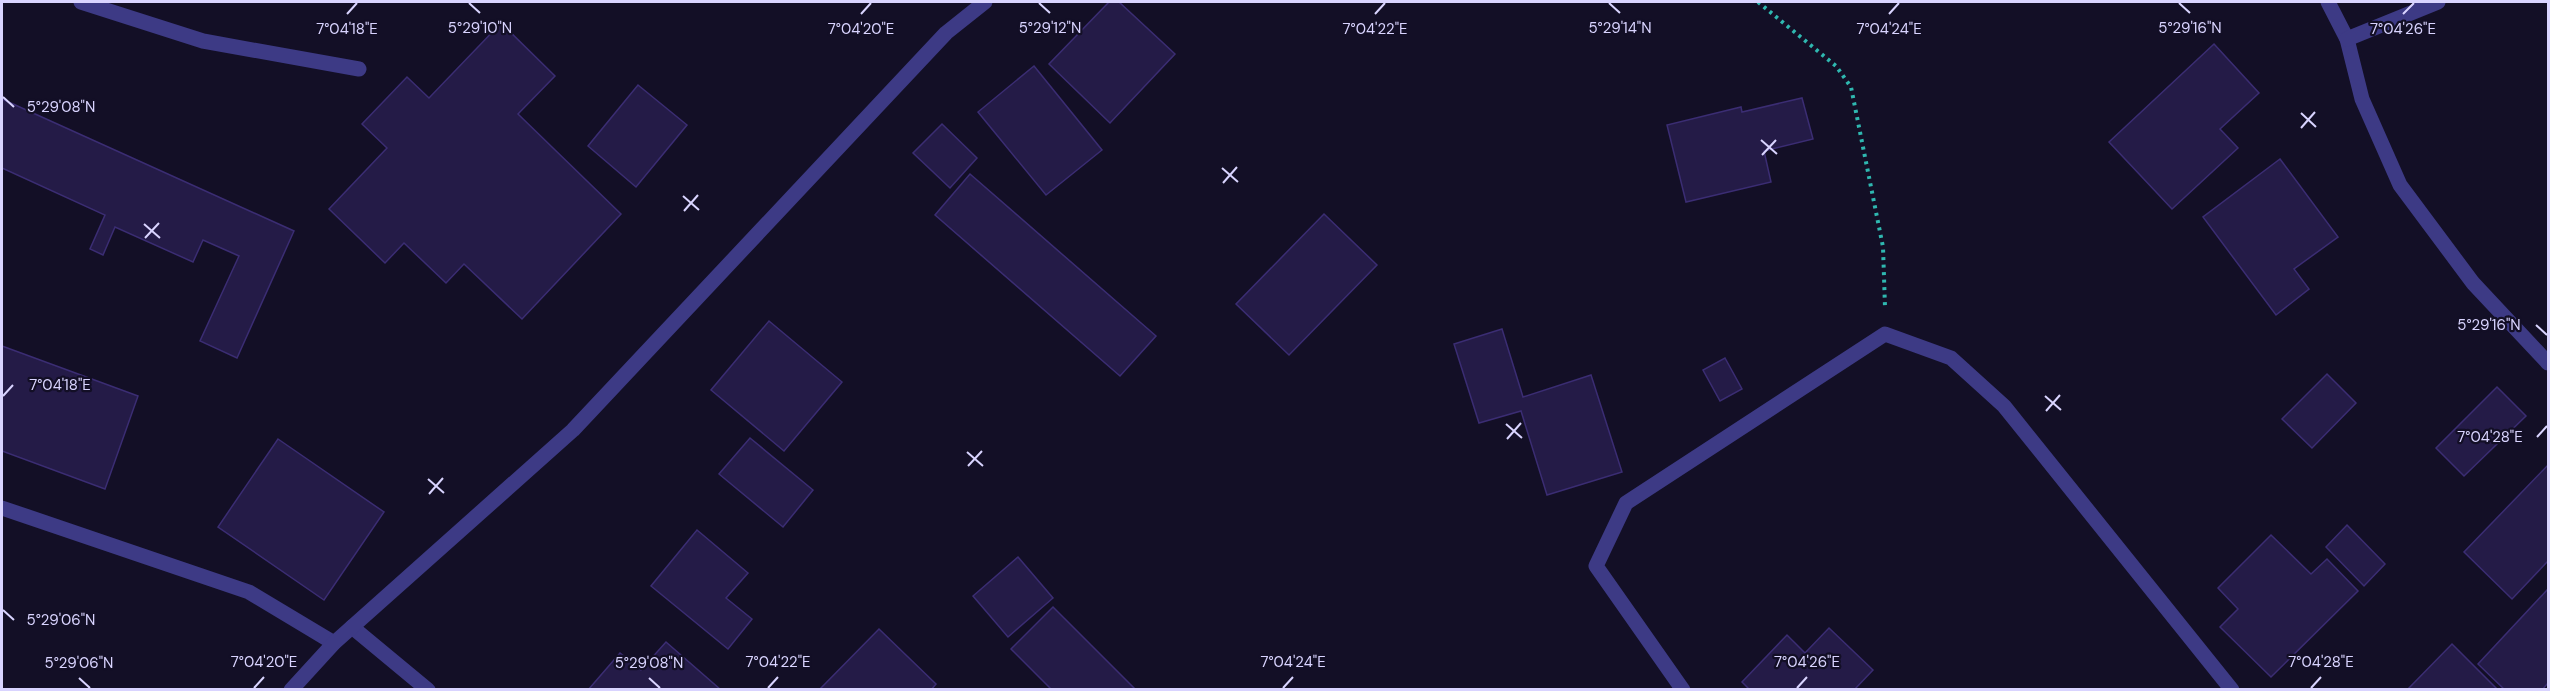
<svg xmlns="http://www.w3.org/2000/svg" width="2550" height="691" viewBox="0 0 2550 691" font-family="'DM Sans',sans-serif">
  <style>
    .building { fill: #241b47; stroke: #3b2d73; stroke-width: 1.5 }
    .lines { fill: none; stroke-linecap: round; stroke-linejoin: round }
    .path { stroke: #2fb8b0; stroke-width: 4; stroke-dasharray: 3 4.5; stroke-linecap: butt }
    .street { stroke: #3d3a85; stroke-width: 15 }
    .ticks { fill: none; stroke: #d9d4ff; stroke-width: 2 }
    .ticks-label { font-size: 15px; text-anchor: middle; fill: #d9d4ff; stroke: #130f26; stroke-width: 4.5; stroke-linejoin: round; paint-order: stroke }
  </style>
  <rect width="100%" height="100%" fill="#130f26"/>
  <!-- building -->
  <g class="building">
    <polygon points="1109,2 1119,2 1175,54 1110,123 1049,64"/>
    <polygon points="501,23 555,76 518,114 621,214 522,319 464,264 446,283 404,243 385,263 329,209 387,148 362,124 407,77 429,98"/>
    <polygon points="2214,44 2259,93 2220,129 2238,148 2172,209 2109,142"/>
    <polygon points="1034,66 1102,150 1046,195 978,112"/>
    <polygon points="638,85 687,125 636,187 588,146"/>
    <polygon points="1802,98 1813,139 1764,151 1771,182 1686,202 1667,125 1741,107 1742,112"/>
    <polygon points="2,99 294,231 237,358 200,341 239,256 203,240 193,262 115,227 103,255 90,249 105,215 2,168"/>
    <polygon points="942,124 977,158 950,188 913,153"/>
    <polygon points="2280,159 2338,237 2294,269 2309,289 2276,315 2203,217"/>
    <polygon points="970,174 1156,336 1120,376 935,215"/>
    <polygon points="1324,214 1377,265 1289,355 1236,304"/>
    <polygon points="769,321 842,382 784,451 711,390"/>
    <polygon points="1502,329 1523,397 1591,375 1622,472 1547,495 1521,411 1479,423 1454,344"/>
    <polygon points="2,346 138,396 105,489 2,451"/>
    <polygon points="1725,358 1742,389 1720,401 1703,370"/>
    <polygon points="2327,374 2356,403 2312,448 2282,419"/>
    <polygon points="2497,387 2526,416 2464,476 2436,448"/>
    <polygon points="750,438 813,490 783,527 719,474"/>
    <polygon points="278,439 384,512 324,600 218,527"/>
    <polygon points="2548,465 2548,561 2512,599 2464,552"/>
    <polygon points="2347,525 2385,564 2364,586 2326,547"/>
    <polygon points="697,530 748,573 726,598 752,619 728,649 651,586"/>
    <polygon points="2271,535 2311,574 2327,559 2358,591 2271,677 2220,627 2238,609 2218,588"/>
    <polygon points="1018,557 1053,598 1008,637 973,596"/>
    <polygon points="2548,589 2548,683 2542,690 2505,690 2478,664"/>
    <polygon points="1053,607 1136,690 1052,690 1011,649"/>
    <polygon points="1829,628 1873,670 1854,690 1750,690 1742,682 1787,635 1805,653"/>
    <polygon points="879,629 936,684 931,690 819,690"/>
    <polygon points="666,642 721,690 588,690 620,653 641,670"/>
    <polygon points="2452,644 2498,690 2407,690"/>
  </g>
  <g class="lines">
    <!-- path -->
    <polyline class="path" points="1758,2 1836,66 1851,87 1883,247 1885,307"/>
    <!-- street -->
    <g class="street">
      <polyline points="81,2 203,41 359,69"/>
      <polyline points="2328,2 2347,39 2362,99 2400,185 2473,283 2548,363"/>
      <polyline points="2347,39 2438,2"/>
      <polyline points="2,508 249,592 334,643"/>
      <polyline points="352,627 428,690"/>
      <polyline points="291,690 334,643 573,430 946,33 985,2"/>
      <polyline points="1683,690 1596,566 1626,503 1885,334 1951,358 2004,406 2232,690"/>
    </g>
  </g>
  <!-- ticks -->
  <path class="ticks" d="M469,3L480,13M1039,3L1050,13M1609,3L1620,13M2179,3L2190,13M347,14L357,3M861,14L871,3M1375,14L1385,3M1889,14L1899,3M2403,14L2414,3M3,97L14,107M2301,113L2316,127M2301,128L2315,112M1761,140L1777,154M1762,155L1776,140M1222,168L1238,182M1223,183L1237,167M683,196L699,210M684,211L698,195M144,224L160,238M145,238L159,223M2536,325L2547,335M3,396L13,385M2045,396L2061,410M2046,411L2060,395M1506,424L1522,438M2537,437L2547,426M1507,439L1521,423M967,452L983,466M968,466L982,451M428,479L444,493M429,494L443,478M3,610L14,620M79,678L90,688M649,678L660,688M254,688L264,677M768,688L778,677M1283,688L1293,677M1797,688L1807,677M2311,688L2321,677"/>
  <g class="ticks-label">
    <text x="480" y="33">5°29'10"N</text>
    <text x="1050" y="33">5°29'12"N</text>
    <text x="1620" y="33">5°29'14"N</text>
    <text x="2190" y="33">5°29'16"N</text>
    <text x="347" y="34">7°04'18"E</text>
    <text x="861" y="34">7°04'20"E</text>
    <text x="1375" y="34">7°04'22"E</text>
    <text x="1889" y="34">7°04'24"E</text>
    <text x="2403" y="34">7°04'26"E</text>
    <text x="61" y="112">5°29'08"N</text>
    <text x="2489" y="330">5°29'16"N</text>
    <text x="60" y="390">7°04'18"E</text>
    <text x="2490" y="442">7°04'28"E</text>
    <text x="61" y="625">5°29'06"N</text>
    <text x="264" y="667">7°04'20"E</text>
    <text x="778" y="667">7°04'22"E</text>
    <text x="1293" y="667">7°04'24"E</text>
    <text x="1807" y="667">7°04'26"E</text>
    <text x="2321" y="667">7°04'28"E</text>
    <text x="79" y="668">5°29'06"N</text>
    <text x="649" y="668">5°29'08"N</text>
  </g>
  <!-- border -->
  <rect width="2550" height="691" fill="none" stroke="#d9d4ff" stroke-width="6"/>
</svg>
